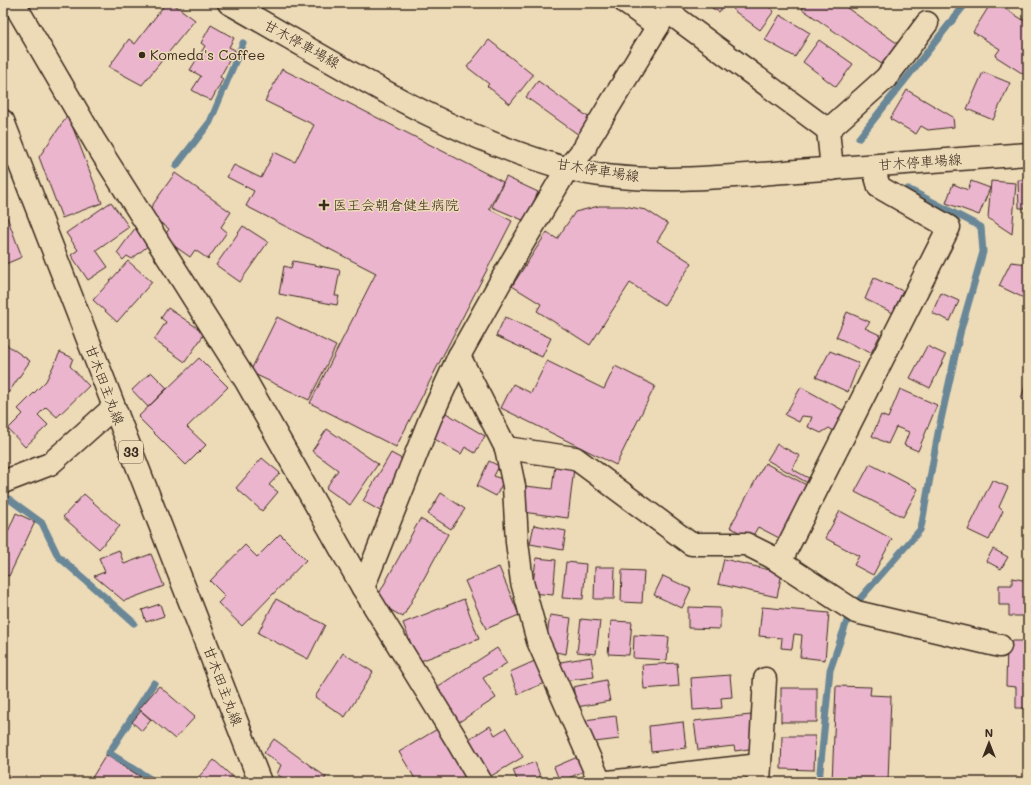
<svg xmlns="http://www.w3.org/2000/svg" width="1031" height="785" viewBox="0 0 1031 785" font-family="Mali,'Klee One',sans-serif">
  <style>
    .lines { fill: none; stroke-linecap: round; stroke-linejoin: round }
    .stream { stroke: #698797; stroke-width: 7 }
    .building { fill: #ebb5ce; stroke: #3b2a1e }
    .street-casing { stroke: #3b2a1e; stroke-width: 25 }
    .secondary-casing { stroke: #3b2a1e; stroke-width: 25 }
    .primary-casing { stroke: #3b2a1e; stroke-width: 25 }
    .street { stroke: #eddbb8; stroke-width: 22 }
    .secondary { stroke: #eddbb8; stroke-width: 22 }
    .primary { stroke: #eddbb8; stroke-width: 22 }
    .poi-dot { fill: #3b2a1e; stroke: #eddbb8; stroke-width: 1.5 }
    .labels { text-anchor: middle; stroke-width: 3; stroke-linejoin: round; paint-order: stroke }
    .shield { fill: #eddbb8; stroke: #705f4c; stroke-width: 1 }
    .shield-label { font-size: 13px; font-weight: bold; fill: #3b2a1e }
    .street-label { font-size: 14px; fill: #3b2a1e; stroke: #eddbb8 }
    .poi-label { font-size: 14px; fill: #3b2a1e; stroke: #eddbb8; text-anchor: start }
  </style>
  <rect width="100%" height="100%" fill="#eddbb8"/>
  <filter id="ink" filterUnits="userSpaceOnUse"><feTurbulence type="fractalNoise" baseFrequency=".025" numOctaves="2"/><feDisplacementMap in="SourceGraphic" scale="8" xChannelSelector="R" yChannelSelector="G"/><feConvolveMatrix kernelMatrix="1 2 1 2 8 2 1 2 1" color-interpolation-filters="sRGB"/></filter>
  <g filter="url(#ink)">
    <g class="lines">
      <!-- stream -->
      <g class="stream">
        <polyline points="859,138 966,3"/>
        <polyline points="176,166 210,122 243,43"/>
        <polyline points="9,499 42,523 58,556 134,623"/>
        <polyline points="154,683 109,753 155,782"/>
        <polyline points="819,782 830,670 848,618 858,601 920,530 922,523 938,433 961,329 983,252 981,227 908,189"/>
      </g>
    </g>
    <!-- building -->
    <g class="building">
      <polygon points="166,3 172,3 195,20 142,85 109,67 129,39 135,44"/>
      <polygon points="712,3 725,3 719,12 712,8 715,5"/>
      <polygon points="739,3 764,3 774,11 760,30 733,10"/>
      <polygon points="806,3 840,3 901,46 886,67 802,9"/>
      <polygon points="991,3 996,3 1028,23 1028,77 995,56 1000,49 973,32"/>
      <polygon points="780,15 810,33 795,57 765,40"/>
      <polygon points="211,25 234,38 229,47 235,50 220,77 223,79 211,101 192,90 201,76 190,70 205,46 201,43"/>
      <polygon points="489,40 533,75 510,104 487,86 489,84 467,67"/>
      <polygon points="819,40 853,64 836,87 803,62"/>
      <polygon points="282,69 503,182 489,209 512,221 396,447 310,403 376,273 246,206 254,191 227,177 234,165 261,178 274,152 295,162 314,125 265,101"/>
      <polygon points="983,72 1010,83 993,120 967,109"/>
      <polygon points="538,81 591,119 579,135 526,97"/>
      <polygon points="907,90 953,117 954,127 928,130 921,126 916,134 890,119"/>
      <polygon points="68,115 102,203 62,218 39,157"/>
      <polygon points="175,173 231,212 221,227 227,232 208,259 195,250 190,257 163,238 169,229 147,213"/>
      <polygon points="506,177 538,192 525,221 492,207"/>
      <polygon points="1018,180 1028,180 1028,208 1019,208"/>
      <polygon points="971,181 990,188 979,215 946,203 953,184 968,190"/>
      <polygon points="991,181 1016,183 1012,234 988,218"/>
      <polygon points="111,202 129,227 96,250 108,267 88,280 71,255 78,250 66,233"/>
      <polygon points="599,206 624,206 646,210 668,224 657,241 692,263 664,305 630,283 590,345 537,311 541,304 512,286 547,232 557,239 575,212"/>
      <polygon points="7,217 22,257 3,265 3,219"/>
      <polygon points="243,226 268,242 240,282 216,265"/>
      <polygon points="136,227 150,244 132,259 127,256 123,260 117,253"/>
      <polygon points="128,261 152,282 117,322 93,300"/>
      <polygon points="293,261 340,270 335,296 339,296 337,305 279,294 284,266 291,268"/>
      <polygon points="1011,262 1028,264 1028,300 999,286"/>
      <polygon points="874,278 903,291 893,313 865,299"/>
      <polygon points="941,293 959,301 950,321 932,313"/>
      <polygon points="168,308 205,333 185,362 154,340 166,322 161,318"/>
      <polygon points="847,312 870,322 865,328 880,335 871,353 836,337"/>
      <polygon points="277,317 336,346 309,400 250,372"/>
      <polygon points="505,317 551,338 542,357 496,336"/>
      <polygon points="3,342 30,361 3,401"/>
      <polygon points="927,346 946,355 930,388 910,378"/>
      <polygon points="830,351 859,363 848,392 816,377"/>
      <polygon points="60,352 73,358 70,366 89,386 57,417 46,407 38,415 48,425 25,447 8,429 23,414 18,409 46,381"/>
      <polygon points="199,358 228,387 187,427 206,445 186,465 138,417"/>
      <polygon points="547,361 604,389 615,366 655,386 616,465 501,408 513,384 531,393"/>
      <polygon points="151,372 167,388 148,407 132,390"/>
      <polygon points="1026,383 1028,384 1028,401 1021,399"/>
      <polygon points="801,387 848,413 837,433 829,428 821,433 808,427 812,417 802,416 799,422 785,415"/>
      <polygon points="900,389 937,405 918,451 904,445 909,432 896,427 888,444 872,436 881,415 888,418"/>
      <polygon points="446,413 485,436 475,453 465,447 461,454 431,437"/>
      <polygon points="327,429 378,464 350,505 326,488 338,470 312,451"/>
      <polygon points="777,444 800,456 792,469 816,482 813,486 767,460"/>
      <polygon points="391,453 411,464 382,512 363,501"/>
      <polygon points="262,458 280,473 269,485 278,492 262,511 236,488"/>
      <polygon points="489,461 499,466 494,476 504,480 496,496 477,486"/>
      <polygon points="765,463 814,489 785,541 758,527 751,539 730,527"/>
      <polygon points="870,464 918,489 903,517 855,492"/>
      <polygon points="555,465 574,468 568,518 522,512 525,486 552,489"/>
      <polygon points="992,480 1008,487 999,507 1003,511 989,540 968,530"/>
      <polygon points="441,493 465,509 451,529 428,514"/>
      <polygon points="84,494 120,526 99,549 63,517"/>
      <polygon points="840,511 892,539 873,575 854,565 859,556 825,538"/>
      <polygon points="16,513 35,522 9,576 3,574 3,532 7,534"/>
      <polygon points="420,519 448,534 403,617 375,601"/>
      <polygon points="534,525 566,531 563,550 530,544"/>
      <polygon points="280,534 306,560 242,626 218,603 225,596 210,581 245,545 257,557"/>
      <polygon points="993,549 1008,557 1001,569 986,561"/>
      <polygon points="119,550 124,564 151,554 164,586 124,601 94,576 105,572 99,558"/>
      <polygon points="536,558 556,560 553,595 532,593"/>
      <polygon points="724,559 782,573 777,597 718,584"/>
      <polygon points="566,562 586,564 583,599 562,598"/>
      <polygon points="499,567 519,615 486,629 465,581"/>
      <polygon points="595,567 615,567 614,599 594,599"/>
      <polygon points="622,570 644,571 642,603 621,602"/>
      <polygon points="663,576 691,589 682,608 654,595"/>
      <polygon points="1012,578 1028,581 1028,616 1009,616 1009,605 999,605 999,585 1012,585"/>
      <polygon points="276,599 325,625 308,659 258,633"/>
      <polygon points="464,599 479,639 418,662 403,623"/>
      <polygon points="160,604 164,616 146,622 142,610"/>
      <polygon points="688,607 720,608 720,629 688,628"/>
      <polygon points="762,607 829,613 825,660 800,657 802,635 794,634 792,649 781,648 782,638 759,636"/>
      <polygon points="550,615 571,618 566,654 545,650"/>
      <polygon points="581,619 600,621 596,654 577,652"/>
      <polygon points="611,621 632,622 629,655 608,654"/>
      <polygon points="634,635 669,637 667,660 633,658"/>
      <polygon points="1007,641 1028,641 1028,708 1016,708 1016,687 1006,686"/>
      <polygon points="497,648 507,663 483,678 496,698 459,722 437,687"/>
      <polygon points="343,653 373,672 345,717 315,697"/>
      <polygon points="591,657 594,677 562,681 560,662"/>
      <polygon points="537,660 547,682 518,694 510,672"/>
      <polygon points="677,663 679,686 644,689 642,665"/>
      <polygon points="730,675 732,697 721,698 722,708 693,710 691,678"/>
      <polygon points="606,680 610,701 577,707 573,687"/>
      <polygon points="159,686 195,717 175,739 139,709"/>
      <polygon points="836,686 871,687 870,695 891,696 888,782 832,782"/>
      <rect x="781" y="688" width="36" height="34"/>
      <polygon points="141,711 151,720 142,731 132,722"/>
      <polygon points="751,715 755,748 735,751 734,746 698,750 694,721"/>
      <polygon points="616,716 619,739 587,743 584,720"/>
      <polygon points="683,722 686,748 651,752 649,726"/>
      <polygon points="490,726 495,735 506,728 523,757 486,779 464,742"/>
      <polygon points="439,728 470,779 465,782 417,782 399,752"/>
      <polygon points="782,736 815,736 814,770 781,769"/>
      <polygon points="274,739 326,777 322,782 288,782 277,774 281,765 264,753"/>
      <polygon points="106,755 149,782 90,781"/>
      <polygon points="580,756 586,770 560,782 554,767"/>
      <polygon points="214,760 236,780 235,782 194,782"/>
      <polygon points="535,762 542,782 512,782 517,780 513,770"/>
      <polygon points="586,775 588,782 568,782"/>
    </g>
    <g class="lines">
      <!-- street casing -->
      <g class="street-casing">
        <g id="street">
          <polyline points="14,3 95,142 246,381 363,588 456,739 481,782"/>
          <polyline points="626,3 658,26"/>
          <polyline points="667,11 828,130"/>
          <polyline points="832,169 828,130 886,78 927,23"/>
          <polyline points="459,356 506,448 514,486 517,542 522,582 538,641 600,782"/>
          <polyline points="506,448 575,458 691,544 746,544 772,557 856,612 1000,646"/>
          <polyline points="3,482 50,464 114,407"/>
          <polyline points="780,562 949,227 879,187 873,166"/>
          <polyline points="363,588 430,419 459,356 511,263 567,169 585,148 586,144 672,3"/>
          <polyline points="608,782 760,765"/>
          <polyline points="759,782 765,679"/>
        </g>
      </g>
      <!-- secondary casing -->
      <g class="secondary-casing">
        <path id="secondary" d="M229,3C336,63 447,136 565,168C634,187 726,177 797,171C874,165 951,160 1028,154"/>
      </g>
      <!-- primary casing -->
      <g class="primary-casing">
        <polyline id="primary" points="3,121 260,782"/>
      </g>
      <!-- street -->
      <use href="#street" class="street"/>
      <!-- secondary -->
      <use href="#secondary" class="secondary"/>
      <!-- primary -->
      <use href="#primary" class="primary"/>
    </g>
  </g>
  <!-- markers -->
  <g class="poi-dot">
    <circle cx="142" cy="55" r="4"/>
    <path d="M322 199h4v4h4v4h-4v4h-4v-4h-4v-4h4z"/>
  </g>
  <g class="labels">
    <!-- shield labels -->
    <rect class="shield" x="119" y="441" width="24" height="22" rx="3"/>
    <g class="shield-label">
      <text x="131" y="457">33</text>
    </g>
    <!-- street labels -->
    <g class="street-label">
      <text transform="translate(302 44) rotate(29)" y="5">甘木停車場線</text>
      <text transform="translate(920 162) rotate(-4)" y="5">甘木停車場線</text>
      <text transform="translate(598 170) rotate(9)" y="5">甘木停車場線</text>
      <text transform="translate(105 385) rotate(69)" y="5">甘木田主丸線</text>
      <text transform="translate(223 686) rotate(69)" y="5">甘木田主丸線</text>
    </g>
    <!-- poi labels -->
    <g class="poi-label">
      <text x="150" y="60">Komeda's Coffee</text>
      <text x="333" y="210">医王会朝倉健生病院</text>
    </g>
  </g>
  <!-- margin -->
  <rect width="1031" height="785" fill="none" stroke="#eddbb8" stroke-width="16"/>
  <rect x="8" y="8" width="1015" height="769" fill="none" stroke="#3b2a1e" stroke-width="1.5" filter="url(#ink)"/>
  <!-- north arrow -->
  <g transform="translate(989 743)" stroke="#eddbb8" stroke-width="3" paint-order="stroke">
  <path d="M0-3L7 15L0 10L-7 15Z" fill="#3b2a1e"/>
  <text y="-6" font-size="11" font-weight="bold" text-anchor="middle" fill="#3b2a1e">N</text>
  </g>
</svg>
